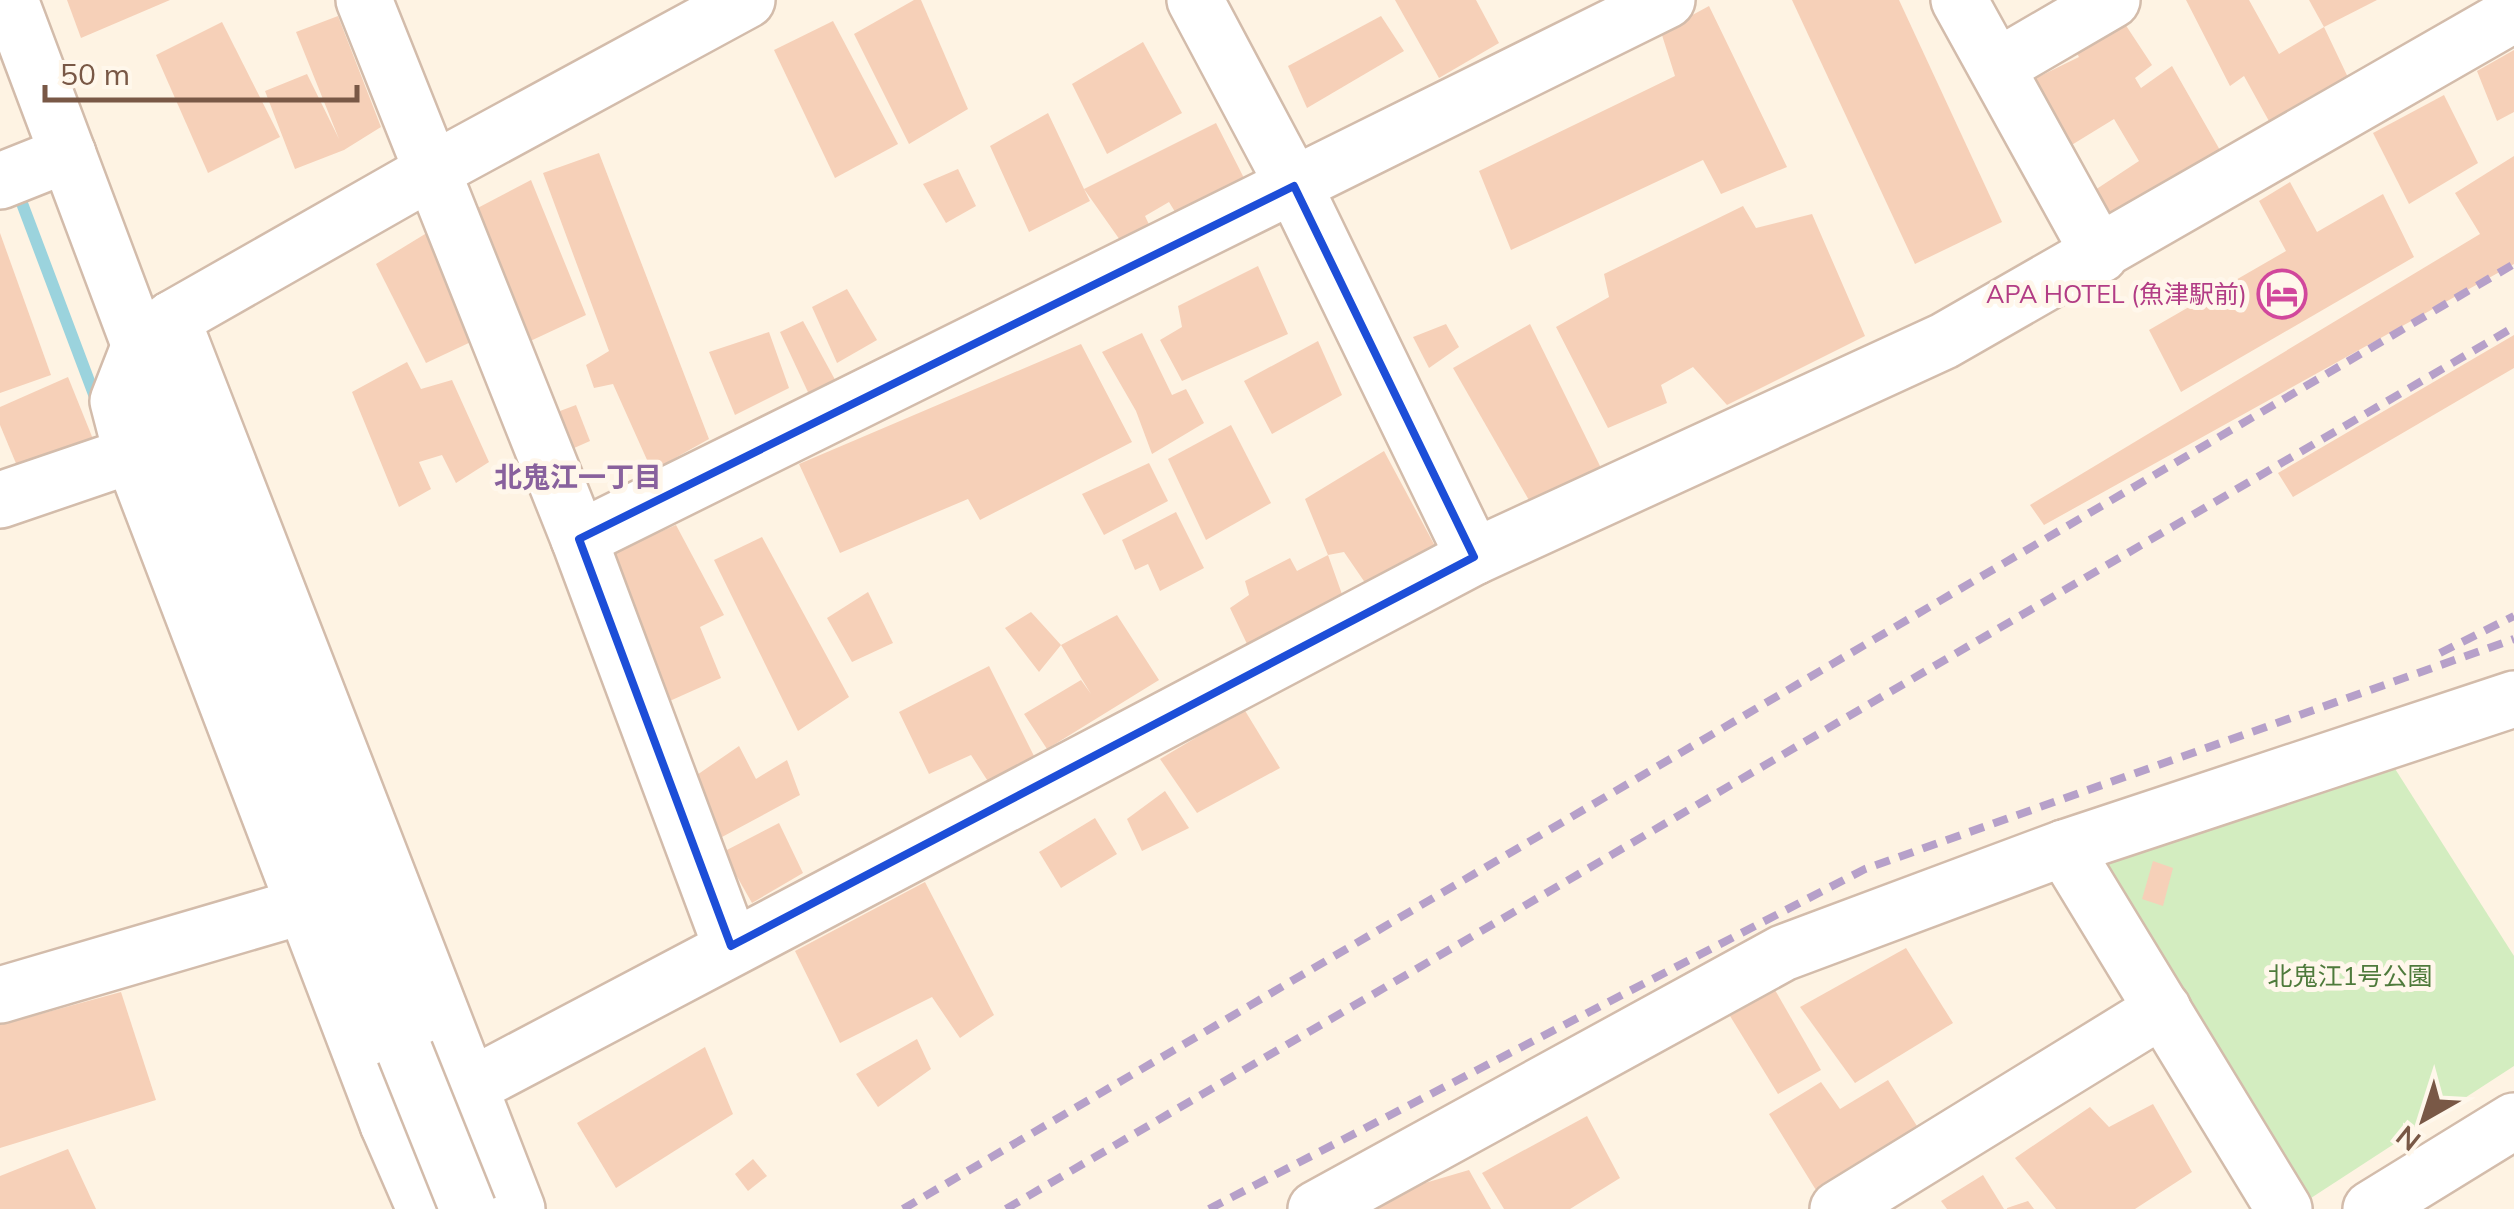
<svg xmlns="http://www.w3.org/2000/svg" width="2514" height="1209" viewBox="0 0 2514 1209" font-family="Mulish,'Noto Sans JP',sans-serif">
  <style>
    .green { fill: #d3edc0 }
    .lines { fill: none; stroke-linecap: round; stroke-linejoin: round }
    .stream { stroke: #9bd3dd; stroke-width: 12 }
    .building { fill: #f6d0b8 }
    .minor-casing { stroke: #d3bcab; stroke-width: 60 }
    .minor { stroke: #fff; stroke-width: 55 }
    .rail { stroke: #b6a0c9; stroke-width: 8; stroke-dasharray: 15 10; stroke-linecap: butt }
    .minor-bridge-casing { stroke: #d3bcab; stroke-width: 60; stroke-linecap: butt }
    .minor-bridge { stroke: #fff; stroke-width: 55 }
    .marked { fill: none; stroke: #1d4ed8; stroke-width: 8; stroke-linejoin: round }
    .labels { text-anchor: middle; stroke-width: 10; stroke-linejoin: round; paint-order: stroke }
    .hotel-label { font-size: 25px; fill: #b23c85; stroke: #fff7eb; text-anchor: end }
    .park-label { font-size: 25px; fill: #4e7a3b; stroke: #fff7eb }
    .neighbourhood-label { font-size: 28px; font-weight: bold; fill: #88619d; stroke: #fff7eb }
  </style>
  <rect width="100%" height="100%" fill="#fef3e3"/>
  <!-- green -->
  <polygon class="green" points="2392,764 2514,956 2514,1066 2311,1198 2102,856"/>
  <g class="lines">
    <!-- stream -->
    <polyline class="stream" points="17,190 98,405"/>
  </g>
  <!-- building -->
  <g class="building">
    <polygon points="67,0 170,0 81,38"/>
    <polygon points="914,0 921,0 968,109 909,144 854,34"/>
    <polygon points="1395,0 1476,0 1499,43 1439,78"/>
    <polygon points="1792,0 1899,0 2002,222 1915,264"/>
    <polygon points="2186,0 2249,0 2279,54 2324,27 2354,90 2275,132 2244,76 2230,86"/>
    <polygon points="2309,0 2377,0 2324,27"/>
    <polygon points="1709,6 1787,167 1721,194 1703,160 1511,250 1479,171 1675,76 1661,32"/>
    <polygon points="338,16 381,127 344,150 295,169 265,91 307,74 339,139 296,32"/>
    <polygon points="1381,16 1404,51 1307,108 1288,66"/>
    <polygon points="833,21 898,144 835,178 774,50"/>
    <polygon points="2123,21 2152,65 2135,78 2141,88 2172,66 2225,159 2112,226 2095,190 2139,161 2114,119 2070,146 2034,79 2079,57 2075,50"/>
    <polygon points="222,22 280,137 208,173 156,55"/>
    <polygon points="1143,42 1182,113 1107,154 1072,84"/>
    <polygon points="2514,50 2514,112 2497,121 2477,71"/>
    <polygon points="2444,95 2478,163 2409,204 2373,133"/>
    <polygon points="1048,113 1084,189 1216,123 1246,182 1180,220 1169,202 1145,216 1154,235 1127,250 1084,189 1090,201 1029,232 990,146"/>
    <polygon points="599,153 709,439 652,471 613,384 594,388 586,365 609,351 543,173"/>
    <polygon points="2514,156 2514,264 2044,525 2030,505 2480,234 2455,193"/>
    <polygon points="958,169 976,206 946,223 923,184"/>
    <polygon points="531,180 586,315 524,344 470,212"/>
    <polygon points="2290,182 2317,232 2383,194 2414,257 2181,392 2149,330 2286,251 2259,201"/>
    <polygon points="1743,206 1756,228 1812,214 1865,336 1727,405 1693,367 1661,385 1667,403 1608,428 1556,327 1609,297 1604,274"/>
    <polygon points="430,231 473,341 426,363 376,264"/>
    <polygon points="0,233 51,375 0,393"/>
    <polygon points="1258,266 1288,334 1182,381 1160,340 1182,327 1178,306"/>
    <polygon points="847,289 877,340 837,363 812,307"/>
    <polygon points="803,321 839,387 813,403 780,332"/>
    <polygon points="1446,324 1459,347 1429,368 1413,337"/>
    <polygon points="1530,324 1601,468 1534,509 1453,368"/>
    <polygon points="769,332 789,388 735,415 709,352"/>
    <polygon points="1142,333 1172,395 1186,389 1204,423 1152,454 1136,411 1102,352"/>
    <polygon points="2514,335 2514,368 2293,497 2278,473"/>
    <polygon points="1318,341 1342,395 1272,434 1244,381"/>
    <polygon points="1081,344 1132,442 980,520 968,499 840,553 799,464"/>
    <polygon points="407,362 421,389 452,380 489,462 456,483 442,455 419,462 431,489 399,507 352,392"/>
    <polygon points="68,377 97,449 20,473 0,425 0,407"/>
    <polygon points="576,405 590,441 565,452 552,414"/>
    <polygon points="1231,425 1271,503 1206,540 1168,459"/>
    <polygon points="1384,451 1435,546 1368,587 1344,552 1328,555 1343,597 1247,644 1230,608 1249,595 1245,581 1290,558 1297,571 1328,555 1305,499"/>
    <polygon points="1149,463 1168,501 1104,535 1082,494"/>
    <polygon points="1176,512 1204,568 1160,591 1148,564 1135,570 1122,540"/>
    <polygon points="676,525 724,615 700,627 721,678 663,704 613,552"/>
    <polygon points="762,537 849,697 798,731 714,560"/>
    <polygon points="868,592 893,643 852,662 827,618"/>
    <polygon points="1031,612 1061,645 1117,615 1159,680 1047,749 1024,714 1081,680 1091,694 1061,645 1039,672 1005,628"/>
    <polygon points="989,666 1035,758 989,783 971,755 929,774 899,712"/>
    <polygon points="1244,709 1280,768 1197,813 1160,759"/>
    <polygon points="739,746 756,779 787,760 800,795 722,837 694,777"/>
    <polygon points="1165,791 1189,828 1142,851 1127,819"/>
    <polygon points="1095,818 1117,854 1061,888 1039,852"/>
    <polygon points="779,823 803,873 752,903 723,852"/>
    <polygon points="2153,861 2173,868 2163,906 2142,899"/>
    <polygon points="925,882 994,1015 960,1038 932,997 840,1043 795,951"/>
    <polygon points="1906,948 1953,1023 1855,1083 1800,1007"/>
    <polygon points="1775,990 1821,1070 1778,1094 1730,1016"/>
    <polygon points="121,992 156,1100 0,1148 0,1025"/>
    <polygon points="917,1039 931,1069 878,1107 856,1074"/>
    <polygon points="705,1047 733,1114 616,1188 577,1123"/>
    <polygon points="1888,1080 1922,1134 1819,1195 1769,1114 1821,1082 1840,1109"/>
    <polygon points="2153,1104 2192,1172 2135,1209 2056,1209 2015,1158 2090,1107 2109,1127"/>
    <polygon points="1587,1116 1620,1178 1570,1209 1504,1209 1482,1173"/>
    <polygon points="68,1149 96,1209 0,1209 0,1176"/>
    <polygon points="753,1159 767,1176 748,1191 735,1174"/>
    <polygon points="1469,1170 1491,1209 1377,1209 1408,1188"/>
    <polygon points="1983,1175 2004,1209 1947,1209 1941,1201"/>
    <polygon points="2028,1201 2034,1209 2007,1209 2007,1208"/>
  </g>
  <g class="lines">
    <!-- minor casing -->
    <g class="minor-casing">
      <g id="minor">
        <polyline points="10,0 405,1052"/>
        <polyline points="364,0 579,539 731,946"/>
        <polyline points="747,0 432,171 172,319 141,342 118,401 132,455 388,1124 471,1086 1474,557 1944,341 2514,14"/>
        <polyline points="1195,0 1294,186 1474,557"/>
        <polyline points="1959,0 2100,255"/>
        <polyline points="1997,67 2112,0"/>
        <polyline points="0,181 68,154"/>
        <polyline points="172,319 517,1209"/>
        <polyline points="0,500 132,455"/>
        <polyline points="579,539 1667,0"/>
        <polyline points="2064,848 2284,1209"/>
        <polyline points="0,995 303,906"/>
        <polyline points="388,1124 425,1209"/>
        <polyline points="1316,1209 1783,953 2064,848 2514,699"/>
        <polyline points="1838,1209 2163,1009"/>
        <polyline points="2371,1209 2514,1121"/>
      </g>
    </g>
    <!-- minor -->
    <use href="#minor" class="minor"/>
    <!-- rail -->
    <g class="rail">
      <polyline points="2440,653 2514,616"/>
      <polyline points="903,1209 2514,264"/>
      <polyline points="1006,1209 2514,327"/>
      <polyline points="1209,1209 1865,869 2514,639"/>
    </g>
    <!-- minor-bridge casing -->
    <g class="minor-bridge-casing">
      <polyline id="minor-bridge" points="405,1052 468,1209"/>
    </g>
    <!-- minor-bridge -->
    <use href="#minor-bridge" class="minor-bridge"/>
  </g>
  <!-- marked area -->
  <path class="marked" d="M1294,186L1474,557L731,946L579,539Z"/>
  <!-- icons -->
  <defs>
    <g id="hotel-ring" transform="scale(2.5)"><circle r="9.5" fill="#fff7eb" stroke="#d1479c" stroke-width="1.5"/><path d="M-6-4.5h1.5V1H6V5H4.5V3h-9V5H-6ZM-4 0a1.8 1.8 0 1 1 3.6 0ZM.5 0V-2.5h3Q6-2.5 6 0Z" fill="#d1479c"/></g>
  </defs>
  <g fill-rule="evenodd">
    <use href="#hotel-ring" x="2282" y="294"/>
  </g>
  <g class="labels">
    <!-- hotel labels -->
    <g class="hotel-label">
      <text x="2247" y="303">APA HOTEL (魚津駅前)</text>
    </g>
    <!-- park labels -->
    <g class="park-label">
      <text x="2350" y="985">北鬼江1号公園</text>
    </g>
    <!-- neighbourhood labels -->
    <g class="neighbourhood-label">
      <text x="578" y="487">北鬼江一丁目</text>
    </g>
  </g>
  <!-- north arrow -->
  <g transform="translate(2424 1119) rotate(219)" stroke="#fff7eb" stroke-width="8" paint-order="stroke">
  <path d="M0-8L18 38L0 25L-18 38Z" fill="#795846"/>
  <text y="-15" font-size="28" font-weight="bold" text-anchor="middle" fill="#795846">N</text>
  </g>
  <!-- scale -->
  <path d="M45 85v15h312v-15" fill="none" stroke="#795846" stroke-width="5"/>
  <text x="60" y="85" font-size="30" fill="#795846" stroke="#fff7eb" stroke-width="8" paint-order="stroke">50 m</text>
</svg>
